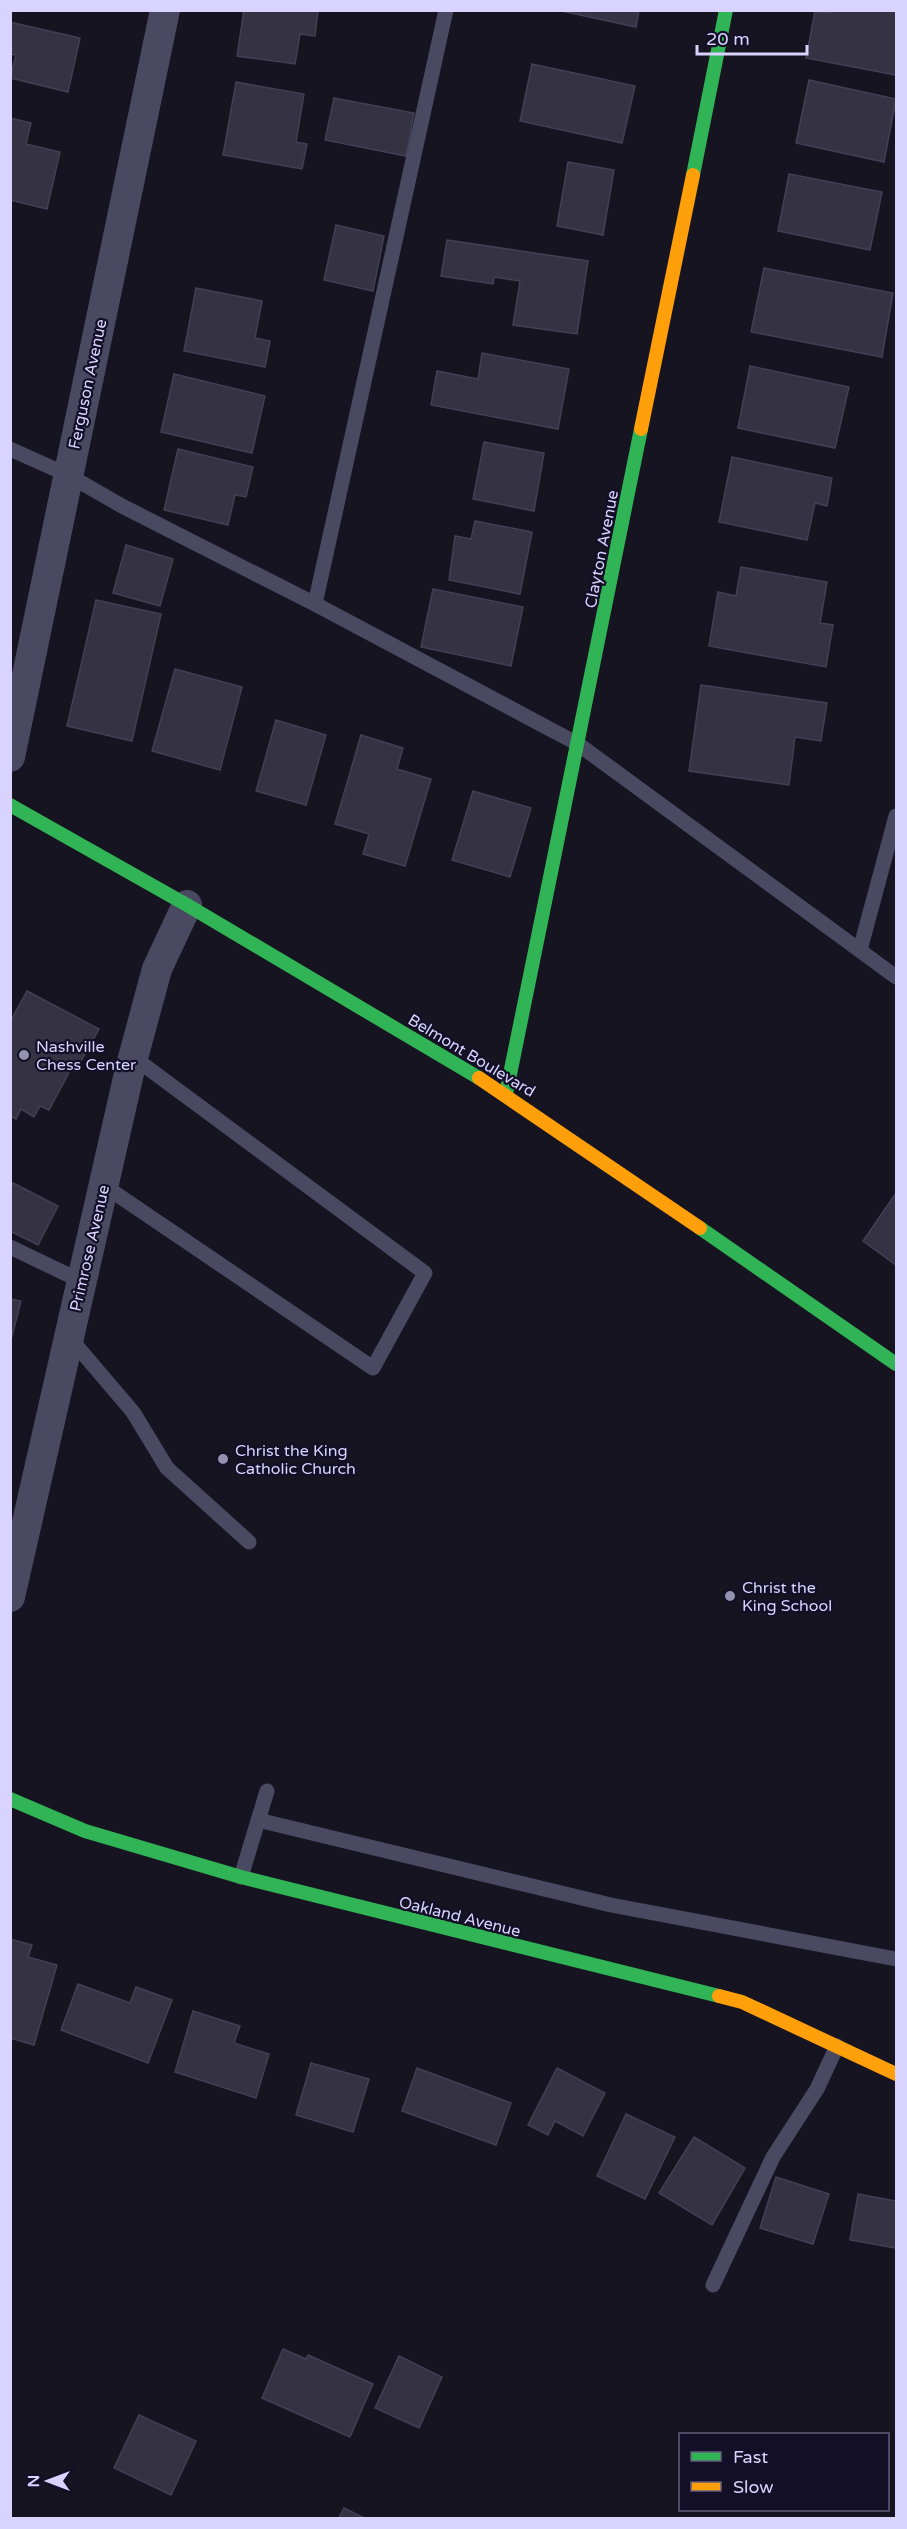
<svg xmlns="http://www.w3.org/2000/svg" width="907" height="2529" viewBox="0 0 907 2529" font-family="'Varela Round',sans-serif">
  <style>
    .building { fill: #343243; stroke: #433f54; stroke-width: 1.5 }
    .lines { fill: none; stroke-linecap: round; stroke-linejoin: round }
    .lane { stroke: #4a4962; stroke-width: 15 }
    .street { stroke: #4a4962; stroke-width: 30 }
    .fast { stroke: #30b455; stroke-width: 14 }
    .slow { stroke: #ff9f0a; stroke-width: 14 }
    .poi-dot { fill: #9591b1; stroke: #130f26; stroke-width: 2 }
    .labels { text-anchor: middle; stroke-width: 4.5; stroke-linejoin: round; paint-order: stroke }
    .street-label { font-size: 16px; fill: #d9d4ff; stroke: #130f26 }
    .poi-label { font-size: 16px; fill: #d9d4ff; stroke: #130f26; text-anchor: start }
  </style>
  <rect width="100%" height="100%" fill="#161421"/>
  <!-- building -->
  <g class="building">
    <polygon points="244,10 318,10 315,36 300,34 295,64 237,56"/>
    <polygon points="557,10 639,10 636,27"/>
    <polygon points="830,10 896,10 896,75 806,58 815,11 830,13"/>
    <polygon points="10,22 80,38 68,92 10,78 16,55 10,54"/>
    <polygon points="532,64 635,86 622,143 520,121"/>
    <polygon points="809,80 896,99 884,162 796,143"/>
    <polygon points="236,82 304,94 296,142 307,144 302,169 223,155"/>
    <polygon points="334,98 414,113 406,156 325,140"/>
    <polygon points="10,118 31,123 26,144 60,152 47,209 10,200"/>
    <polygon points="568,162 614,170 603,235 557,226"/>
    <polygon points="789,174 882,192 870,250 778,231"/>
    <polygon points="336,225 384,236 373,291 324,280"/>
    <polygon points="447,240 588,261 577,334 513,325 520,281 494,277 493,284 441,276"/>
    <polygon points="764,268 893,293 882,357 751,332"/>
    <polygon points="196,288 262,301 255,338 270,341 265,367 184,351"/>
    <polygon points="482,353 569,369 558,429 431,405 437,371 478,379"/>
    <polygon points="750,366 849,387 835,448 738,428"/>
    <polygon points="174,374 265,396 252,453 161,432"/>
    <polygon points="484,442 544,453 534,511 473,499"/>
    <polygon points="178,449 253,467 246,497 235,495 228,525 164,510"/>
    <polygon points="732,457 832,478 827,506 815,503 807,540 719,522"/>
    <polygon points="475,521 532,532 520,594 449,580 455,536 471,539"/>
    <polygon points="126,545 173,559 160,606 113,593"/>
    <polygon points="741,567 827,582 820,623 833,625 826,667 709,646 718,592 736,596"/>
    <polygon points="433,589 523,607 511,666 421,647"/>
    <polygon points="96,600 161,614 132,741 67,726"/>
    <polygon points="175,669 242,687 220,770 152,751"/>
    <polygon points="701,685 827,703 821,741 795,737 789,785 689,771"/>
    <polygon points="276,720 326,735 306,805 256,791"/>
    <polygon points="361,735 403,748 397,769 431,779 405,866 363,854 369,834 335,824"/>
    <polygon points="473,791 531,808 510,877 452,860"/>
    <polygon points="27,991 99,1029 75,1072 71,1069 49,1110 40,1106 34,1117 21,1109 16,1119 10,1116 10,1022"/>
    <polygon points="13,1183 58,1206 38,1245 10,1231 10,1188"/>
    <polygon points="896,1193 896,1265 863,1241"/>
    <polygon points="10,1299 21,1301 10,1344"/>
    <polygon points="10,1939 32,1945 28,1957 57,1965 34,2045 10,2038"/>
    <polygon points="78,1984 130,2003 136,1987 172,2000 148,2063 61,2030"/>
    <polygon points="193,2011 240,2026 234,2043 269,2054 256,2098 175,2072"/>
    <polygon points="311,2063 369,2079 353,2132 296,2115"/>
    <polygon points="417,2068 511,2103 496,2145 402,2111"/>
    <polygon points="557,2068 605,2093 583,2136 555,2121 548,2135 528,2125"/>
    <polygon points="626,2114 675,2137 645,2199 597,2176"/>
    <polygon points="694,2137 745,2168 712,2225 659,2193"/>
    <polygon points="776,2177 829,2194 813,2244 760,2228"/>
    <polygon points="858,2194 896,2201 896,2248 850,2240"/>
    <polygon points="283,2349 306,2359 308,2355 373,2384 350,2437 262,2398"/>
    <polygon points="399,2356 442,2377 419,2428 375,2408"/>
    <polygon points="139,2415 196,2441 171,2495 114,2468"/>
    <polygon points="344,2508 364,2518 339,2518"/>
  </g>
  <g class="lines">
    <!-- lane -->
    <g class="lane">
      <polyline points="10,449 68,475 122,506 315,604 578,744 896,977"/>
      <polyline points="315,604 446,10"/>
      <polyline points="860,950 896,816"/>
      <polyline points="103,1185 373,1368 425,1273 133,1057"/>
      <polyline points="10,1247 81,1281"/>
      <polyline points="69,1337 133,1412 167,1468 249,1542"/>
      <polyline points="258,1820 611,1905 896,1959"/>
      <polyline points="241,1877 267,1791"/>
      <polyline points="713,2285 773,2157 817,2089 837,2046"/>
    </g>
    <!-- street -->
    <g class="street">
      <polyline points="10,757 165,10"/>
      <polyline points="10,1597 130,1069 157,969 187,905"/>
    </g>
    <!-- fast -->
    <g class="fast">
      <polyline points="693,175 726,10"/>
      <polyline points="10,805 187,905 479,1078"/>
      <polyline points="506,1094 641,429"/>
      <polyline points="700,1228 896,1364"/>
      <polyline points="10,1799 85,1831 241,1877 719,1996"/>
    </g>
    <!-- slow -->
    <g class="slow">
      <polyline points="641,429 693,175"/>
      <polyline points="479,1078 700,1228"/>
      <polyline points="719,1996 742,2002 896,2074"/>
    </g>
  </g>
  <!-- markers -->
  <g class="poi-dot">
    <circle cx="24" cy="1055" r="6"/>
    <circle cx="223" cy="1459" r="6"/>
    <circle cx="730" cy="1596" r="6"/>
  </g>
  <g class="labels">
    <!-- street labels -->
    <g class="street-label">
      <text transform="translate(87 384) rotate(-78)" y="6">Ferguson Avenue</text>
      <text transform="translate(601 549) rotate(-79)" y="6">Clayton Avenue</text>
      <text transform="translate(472 1055) rotate(31)" y="6">Belmont Boulevard</text>
      <text transform="translate(89 1248) rotate(-77)" y="6">Primrose Avenue</text>
      <text transform="translate(460 1916) rotate(14)" y="6">Oakland Avenue</text>
    </g>
    <!-- poi labels -->
    <g class="poi-label">
      <text x="36" y="1052">Nashville<tspan x="36" dy="18">Chess Center</tspan></text>
      <text x="235" y="1456">Christ the King<tspan x="235" dy="18">Catholic Church</tspan></text>
      <text x="742" y="1593">Christ the<tspan x="742" dy="18">King School</tspan></text>
    </g>
  </g>
  <!-- border -->
  <rect width="907" height="2529" fill="none" stroke="#d9d4ff" stroke-width="24"/>
  <!-- legend -->
  <rect x="679" y="2433" width="210" height="78" fill="#130f26" stroke="#625e7d" stroke-width="1.5"/>
  <rect x="691" y="2452" width="30" height="9" fill="#30b455" stroke="#625e7d" stroke-width="1.5"/>
  <text x="733" y="2463" font-size="18" fill="#d9d4ff">Fast</text>
  <rect x="691" y="2482" width="30" height="9" fill="#ff9f0a" stroke="#625e7d" stroke-width="1.5"/>
  <text x="733" y="2493" font-size="18" fill="#d9d4ff">Slow</text>
  <!-- north arrow -->
  <g transform="translate(48 2481) rotate(270)" stroke="#130f26" stroke-width="4.5" paint-order="stroke">
  <path d="M0-4.5L10 22L0 15L-10 22Z" fill="#d9d4ff"/>
  <text y="-9" font-size="16" font-weight="bold" text-anchor="middle" fill="#d9d4ff">N</text>
  </g>
  <!-- scale -->
  <path d="M697 45v9h110v-9" fill="none" stroke="#d9d4ff" stroke-width="3"/>
  <text x="706" y="45" font-size="18" fill="#d9d4ff" stroke="#130f26" stroke-width="4.5" paint-order="stroke">20 m</text>
</svg>
